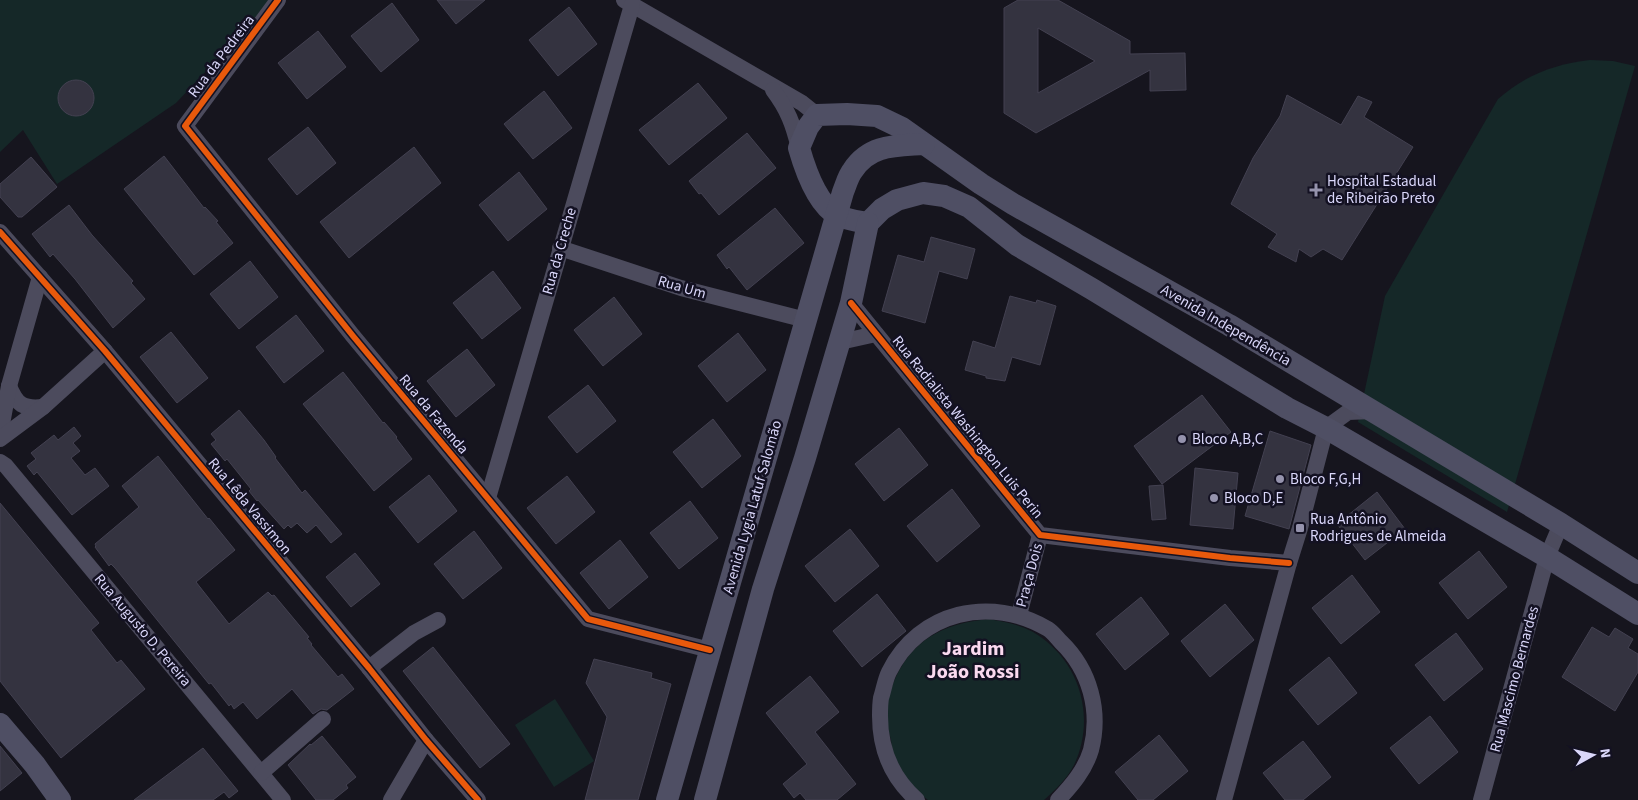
<svg xmlns="http://www.w3.org/2000/svg" width="1638" height="800" viewBox="0 0 1638 800" font-family="'Source Sans 3',sans-serif">
  <style>
    .green { fill: #152828 }
    .building { fill: #343340; stroke: #434151; fill-rule: evenodd }
    .lines { fill: none; stroke-linecap: round; stroke-linejoin: round }
    .minor { stroke: #4c4b5d; stroke-width: 16 }
    .secondary { stroke: #4f4f64; stroke-width: 22 }
    .cycleway-casing { stroke: #131122; stroke-width: 9 }
    .cycleway { stroke: #e8590c; stroke-width: 6 }
    .poi-dot { fill: #9593ad; stroke: #131122; stroke-width: 2 }
    .labels { text-anchor: middle; stroke-width: 5; stroke-linejoin: round; paint-order: stroke }
    .street-label { font-size: 15px; fill: #dad7fa; stroke: #131122 }
    .poi-label { font-size: 15px; fill: #dad7fa; stroke: #131122; text-anchor: start }
    .district-label { font-size: 20px; font-weight: bold; fill: #fad9ef; stroke: #131122 }
  </style>
  <rect width="100%" height="100%" fill="#16151e"/>
  <!-- green -->
  <g class="green">
    <polygon points="0,0 273,0 176,103 57,184 23,130 0,152"/>
    <path d="M1590,60L1613,61L1635,66L1507,512L1358,422L1385,296L1498,99C1525,75 1555,64 1590,60Z"/>
    <path d="M989,619C1004,622 1019,624 1033,632C1079,659 1097,716 1074,765C1067,779 1055,790 1044,800H928C914,790 900,775 894,759C892,753 892,746 891,740C889,733 887,725 886,717C885,706 889,694 893,684C910,640 944,623 989,619Z"/>
    <polygon points="555,699 594,761 554,787 515,725"/>
  </g>
  <!-- building -->
  <g class="building">
    <polygon points="437,0 485,0 456,24"/>
    <path d="M1018,0H1058L1130,41V54L1185,53L1186,90L1150,91V70L1036,133L1004,113V8ZM1038,28L1095,61L1038,93Z"/>
    <polygon points="392,3 419,40 381,72 351,36"/>
    <polygon points="569,7 597,44 558,76 529,40"/>
    <polygon points="318,31 346,67 307,99 278,63"/>
    <circle cx="76" cy="98" r="18"/>
    <polygon points="698,83 727,118 669,165 639,130"/>
    <polygon points="544,91 572,128 533,159 504,124"/>
    <polygon points="1287,95 1341,125 1358,96 1372,102 1364,117 1413,147 1342,260 1323,249 1311,257 1299,249 1296,262 1268,247 1277,234 1231,204 1253,158 1280,116"/>
    <polygon points="308,127 336,163 297,195 268,159"/>
    <polygon points="747,133 776,168 719,215 701,193 699,194 689,181"/>
    <polygon points="414,147 441,183 349,258 320,222"/>
    <polygon points="164,156 204,208 205,207 218,221 216,222 233,243 194,275 124,189"/>
    <polygon points="31,157 57,187 22,217 18,217 0,197 0,184"/>
    <polygon points="519,172 547,209 508,241 479,205"/>
    <polygon points="69,205 92,235 133,281 131,283 145,299 113,328 75,279 53,254 50,257 32,234"/>
    <polygon points="775,208 804,243 747,290 729,267 727,269 717,255"/>
    <polygon points="931,237 975,249 967,279 939,271 925,323 882,311 898,255 924,262"/>
    <polygon points="250,261 278,297 239,329 210,294"/>
    <polygon points="493,271 521,308 482,339 453,303"/>
    <polygon points="1010,296 1036,303 1037,300 1056,306 1040,365 1012,357 1005,381 986,378 986,376 965,370 973,341 995,348"/>
    <polygon points="614,297 642,334 603,366 574,330"/>
    <polygon points="296,315 324,351 284,383 256,347"/>
    <polygon points="171,332 208,378 177,403 140,357"/>
    <polygon points="738,333 766,370 727,402 698,366"/>
    <polygon points="467,349 495,385 456,417 427,381"/>
    <polygon points="343,372 383,423 384,422 397,437 396,438 412,459 374,491 303,404"/>
    <polygon points="588,385 616,421 577,453 548,417"/>
    <polygon points="1202,395 1231,432 1162,484 1134,446"/>
    <polygon points="239,410 264,440 276,457 275,458 302,493 305,490 342,534 331,543 316,525 307,533 297,523 291,528 288,525 284,529 258,500 257,501 249,491 251,489 227,459 225,461 211,444 216,440 211,434"/>
    <polygon points="713,419 741,456 702,488 673,452"/>
    <polygon points="74,427 81,436 73,443 80,451 71,458 85,475 95,468 109,486 72,515 37,472 34,475 27,466 36,459 31,453 54,435 58,440"/>
    <polygon points="899,428 928,465 884,501 855,464"/>
    <polygon points="1270,431 1311,445 1289,529 1245,516"/>
    <polygon points="158,456 208,519 209,518 235,550 196,582 229,624 268,592 272,596 274,595 309,637 307,638 312,644 311,645 338,677 342,674 354,689 327,710 321,709 313,714 292,689 257,719 243,702 234,709 231,704 229,706 211,683 209,684 115,568 111,564 109,566 95,547 96,546 95,544 139,507 122,486"/>
    <polygon points="1195,468 1238,473 1233,529 1190,525"/>
    <polygon points="429,475 457,511 418,543 389,507"/>
    <polygon points="567,476 595,512 556,544 527,508"/>
    <polygon points="1163,485 1166,519 1152,520 1149,486"/>
    <polygon points="952,489 980,526 937,562 907,526"/>
    <polygon points="1377,492 1405,529 1365,560 1337,524"/>
    <polygon points="690,501 718,538 679,569 650,533"/>
    <polygon points="0,503 99,623 91,630 117,663 121,660 145,689 61,758 0,681"/>
    <polygon points="850,529 879,566 835,602 805,566"/>
    <polygon points="474,531 502,568 463,599 434,564"/>
    <polygon points="620,540 648,577 609,609 580,573"/>
    <polygon points="1479,551 1507,587 1468,619 1439,583"/>
    <polygon points="355,553 380,584 351,607 326,577"/>
    <polygon points="1352,575 1380,612 1341,644 1312,608"/>
    <polygon points="877,594 906,631 862,667 833,631"/>
    <polygon points="1141,597 1169,634 1125,670 1096,634"/>
    <polygon points="1225,604 1254,640 1210,677 1181,641"/>
    <polygon points="1592,627 1609,637 1615,628 1633,639 1628,648 1638,654 1638,672 1615,711 1562,677"/>
    <polygon points="1456,633 1483,669 1444,701 1415,665"/>
    <polygon points="433,647 510,744 480,768 403,671"/>
    <polygon points="1329,657 1357,693 1318,725 1289,690"/>
    <polygon points="594,659 652,673 651,678 671,684 638,800 585,800 607,717 586,683"/>
    <polygon points="810,676 839,712 815,732 856,784 837,800 806,800 800,793 794,798 783,784 807,764 766,713"/>
    <polygon points="1430,716 1458,752 1419,784 1390,748"/>
    <polygon points="1159,735 1188,771 1153,800 1138,800 1115,772"/>
    <polygon points="322,736 356,777 346,785 348,788 333,800 316,800 288,765 310,744 311,745"/>
    <polygon points="1303,741 1331,777 1303,800 1285,800 1263,773"/>
    <polygon points="0,746 22,773 0,791"/>
    <polygon points="203,748 238,791 229,798 224,792 213,800 134,800"/>
  </g>
  <g class="lines">
    <!-- minor -->
    <g class="minor">
      <polyline points="278,0 185,126 353,336 588,619 710,650"/>
      <polyline points="624,0 802,103 817,115"/>
      <path d="M773,90C788,110 793,124 799,148"/>
      <polyline points="0,232 105,351 369,668 426,740 478,800"/>
      <polyline points="560,248 681,288 806,320"/>
      <polyline points="851,303 1040,535 1230,558 1289,563"/>
      <polyline points="840,342 876,334"/>
      <path d="M9,386C17,405 23,409 43,407"/>
      <polyline points="0,435 9,386 40,277"/>
      <polyline points="0,439 43,407 105,351"/>
      <polyline points="0,462 6,466 283,800"/>
      <polyline points="488,498 632,5"/>
      <polyline points="1019,615 1040,535"/>
      <polyline points="369,668 414,633 438,620"/>
      <polyline points="261,773 323,719"/>
      <polyline points="391,800 426,740"/>
      <path d="M917,800C892,778 880,749 880,716C880,710 880,704 881,698C884,689 885,680 889,672C919,611 991,595 1048,629C1053,632 1057,638 1061,642C1090,670 1101,711 1091,750C1085,770 1072,785 1058,800"/>
      <polyline points="1224,800 1289,563 1300,528 1326,428 1348,412 1372,411"/>
      <polyline points="1481,800 1547,557 1561,524"/>
    </g>
    <!-- secondary -->
    <g class="secondary">
      <path d="M868,223C857,221 847,220 837,215C817,204 805,169 799,148L808,127L817,115L847,114L877,116L902,128L981,184L1013,204L1229,325L1561,524L1638,573"/>
      <polyline points="868,223 882,209 897,200 923,193 944,196 969,207 1017,245 1092,289 1287,408 1326,428 1547,557 1638,614"/>
      <polyline points="0,724 35,765 60,800"/>
      <path d="M667,800L843,192C846,185 848,176 853,170C870,144 896,146 924,144"/>
      <polyline points="705,800 763,589 805,458 851,303 868,223"/>
    </g>
    <!-- cycleway casing -->
    <g class="cycleway-casing">
      <g id="cycleway">
        <polyline points="278,0 185,126 353,336 588,619 710,650"/>
        <polyline points="0,232 105,351 369,668 426,740 478,800"/>
        <polyline points="851,303 1040,535 1230,558 1289,563"/>
      </g>
    </g>
    <!-- cycleway -->
    <use href="#cycleway" class="cycleway"/>
  </g>
  <!-- markers -->
  <g class="poi-dot">
    <path d="M1313.5 182.5h5v5h5v5h-5v5h-5v-5h-5v-5h5z"/>
    <circle cx="1182" cy="439" r="5"/>
    <circle cx="1280" cy="479" r="5"/>
    <circle cx="1214" cy="498" r="5"/>
    <rect x="1295" y="523" width="10" height="10" rx="2.5"/>
  </g>
  <g class="labels">
    <!-- street labels -->
    <g class="street-label">
      <text transform="translate(221 56) rotate(-53)" y="5">Rua da Pedreira</text>
      <text transform="translate(559 251) rotate(-74)" y="5">Rua da Creche</text>
      <text transform="translate(682 287) rotate(16)" y="5">Rua Um</text>
      <text transform="translate(1226 325) rotate(30)" y="5">Avenida Independência</text>
      <text transform="translate(434 414) rotate(50)" y="5">Rua da Fazenda</text>
      <text transform="translate(968 427) rotate(51)" y="5">Rua Radialista Washington Luis Perin</text>
      <text transform="translate(250 506) rotate(50)" y="5">Rua Lêda Vassimon</text>
      <text transform="translate(752 507) rotate(-74)" y="5">Avenida Lygia Latuf Salomão</text>
      <text transform="translate(1029 575) rotate(-75)" y="5">Praça Dois</text>
      <text transform="translate(143 630) rotate(50)" y="5">Rua Augusto D. Pereira</text>
      <text transform="translate(1514 679) rotate(-75)" y="5">Rua Mascimo Bernardes</text>
    </g>
    <!-- poi labels -->
    <g class="poi-label">
      <text x="1327" y="186">Hospital Estadual<tspan x="1327" dy="17">de Ribeirão Preto</tspan></text>
      <text x="1192" y="444">Bloco A,B,C</text>
      <text x="1290" y="484">Bloco F,G,H</text>
      <text x="1224" y="503">Bloco D,E</text>
      <text x="1310" y="524">Rua Antônio<tspan x="1310" dy="17">Rodrigues de Almeida</tspan></text>
    </g>
    <!-- district labels -->
    <g class="district-label">
      <text x="973" y="655">Jardim<tspan x="973" dy="23">João Rossi</tspan></text>
    </g>
  </g>
  <!-- north arrow -->
  <g transform="translate(1593 755) rotate(82)" stroke="#131122" stroke-width="4" paint-order="stroke">
  <path d="M0-4L9 19L0 12L-9 19Z" fill="#dad7fa"/>
  <text y="-8" font-size="14" font-weight="bold" text-anchor="middle" fill="#dad7fa">N</text>
  </g>
</svg>
